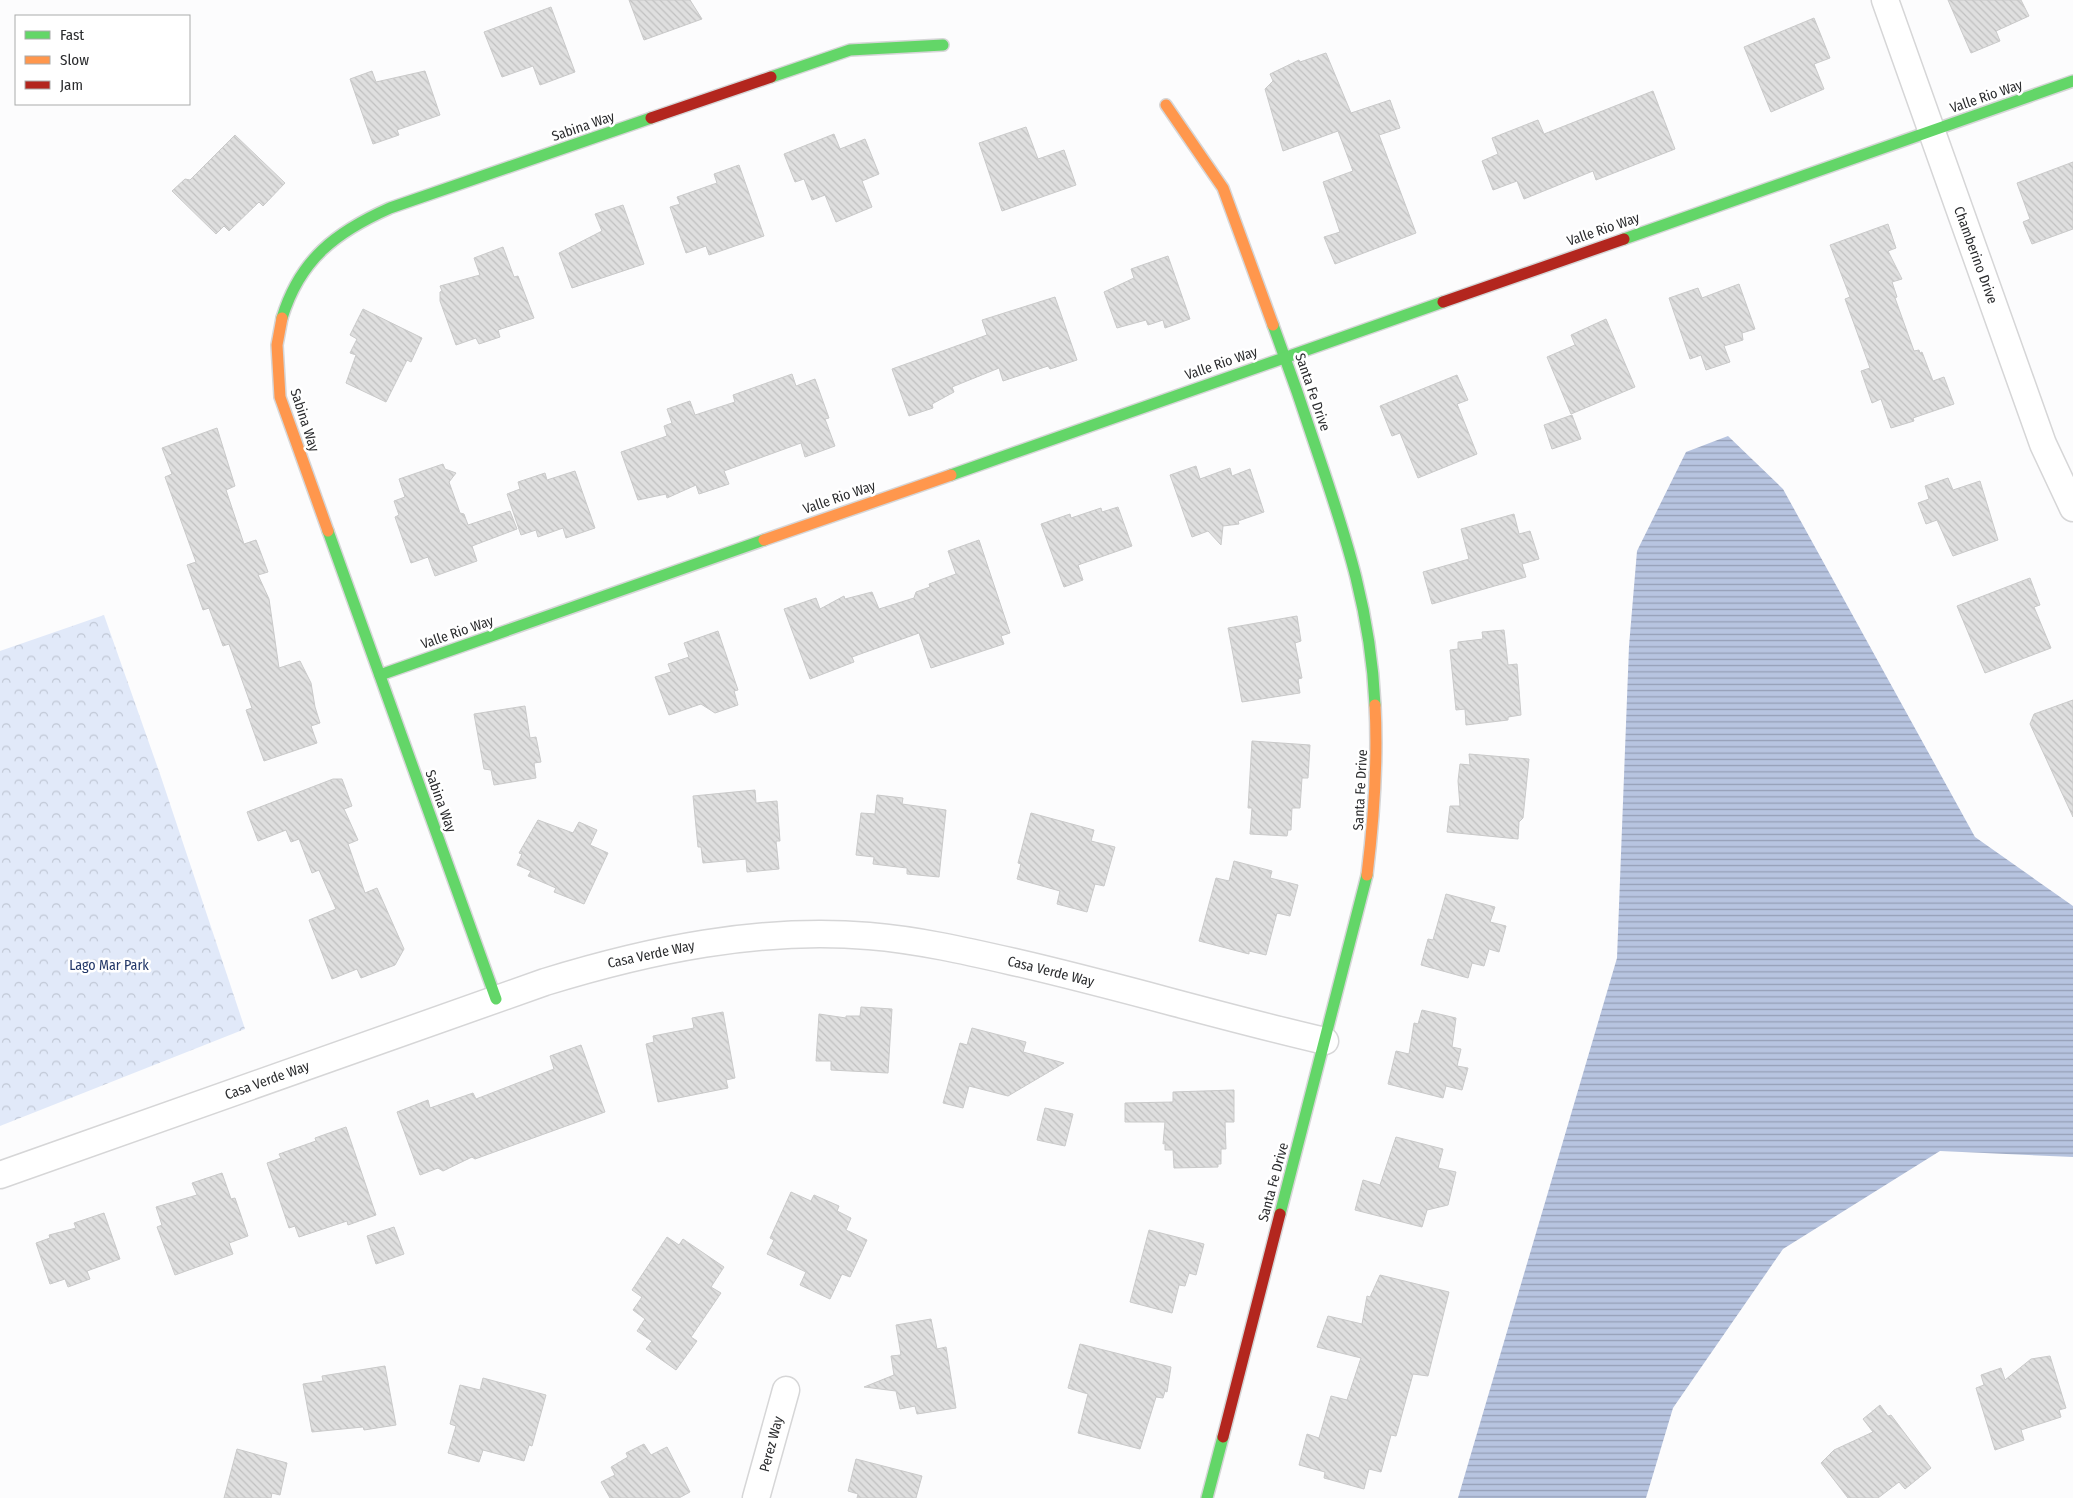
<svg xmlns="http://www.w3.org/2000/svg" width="2073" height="1498" viewBox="0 0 2073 1498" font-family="'Fira Sans Condensed',sans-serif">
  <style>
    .park { fill: url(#park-crowns) }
    .water { fill: url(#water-rules) }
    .building { fill: url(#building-back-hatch); stroke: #cacaca }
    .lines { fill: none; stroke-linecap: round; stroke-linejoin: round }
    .street-casing { stroke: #d6d6d7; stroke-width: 29 }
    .fast-casing { stroke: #d6d6d7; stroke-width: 14 }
    .slow-casing { stroke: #d6d6d7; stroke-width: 14 }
    .jam-casing { stroke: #d6d6d7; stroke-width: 14 }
    .street { stroke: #fff; stroke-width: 26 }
    .fast { stroke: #63d668; stroke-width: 11 }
    .slow { stroke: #ff974d; stroke-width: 11 }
    .jam { stroke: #b3261e; stroke-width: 11 }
    .labels { text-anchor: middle; stroke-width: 5; stroke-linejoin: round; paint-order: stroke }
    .street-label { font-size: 14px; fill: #2b2c2e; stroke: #fff }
    .park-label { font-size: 14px; fill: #213667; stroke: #fff }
  </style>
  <defs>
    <pattern id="park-crowns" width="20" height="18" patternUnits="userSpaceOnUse" patternTransform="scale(1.25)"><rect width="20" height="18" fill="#e1e9f9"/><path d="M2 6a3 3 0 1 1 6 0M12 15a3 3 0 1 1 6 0" fill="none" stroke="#c1c8d6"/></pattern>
    <pattern id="water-rules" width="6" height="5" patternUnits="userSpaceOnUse" patternTransform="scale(1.25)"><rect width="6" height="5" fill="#b7c4e0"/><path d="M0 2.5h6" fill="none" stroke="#959fb6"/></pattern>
    <pattern id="building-back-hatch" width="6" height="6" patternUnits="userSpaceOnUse" patternTransform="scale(1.25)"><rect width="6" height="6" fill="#dfdfdf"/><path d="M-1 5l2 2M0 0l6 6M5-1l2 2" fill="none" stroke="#c0c0c0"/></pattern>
  </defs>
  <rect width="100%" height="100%" fill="#fcfcfd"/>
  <!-- park -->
  <polygon class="park" points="104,615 161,777 245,1029 0,1126 0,651"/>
  <!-- water -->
  <polygon class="water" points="1728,436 1783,489 1975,837 2073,906 2073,1157 1940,1151 1783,1249 1673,1408 1646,1498 1458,1498 1617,958 1629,646 1637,551 1686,452"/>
  <!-- building -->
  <g class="building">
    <polygon points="629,0 690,0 702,19 644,40"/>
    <polygon points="1948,0 2021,0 2029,16 1996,31 2000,41 1971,53"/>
    <polygon points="551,7 575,72 540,85 533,66 502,77 484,32"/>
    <polygon points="1814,18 1830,58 1814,64 1824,89 1771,112 1744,47"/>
    <polygon points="1326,53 1351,113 1390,100 1400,128 1379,135 1416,233 1335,264 1324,237 1340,232 1323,182 1353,171 1338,131 1283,151 1265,89 1273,81 1270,74 1299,60 1300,62"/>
    <polygon points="372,71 376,82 425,71 440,115 397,130 399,135 373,144 350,79"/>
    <polygon points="1653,91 1675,149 1596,180 1593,171 1524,199 1517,181 1493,190 1482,161 1498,154 1492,138 1538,120 1544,134"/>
    <polygon points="1026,127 1038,159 1064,150 1076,185 1002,211 979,143"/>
    <polygon points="834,134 840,149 865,139 879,174 862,181 872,207 836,222 825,195 812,200 804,179 795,182 784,154"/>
    <polygon points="235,135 285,183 263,206 259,202 229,231 224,226 216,234 172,191 185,179 190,180"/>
    <polygon points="2073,162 2073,229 2032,244 2023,222 2030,219 2017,183"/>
    <polygon points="739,165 764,236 709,255 706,246 686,253 670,207 680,204 677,197 717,183 714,174"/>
    <polygon points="623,205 644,264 572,288 559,253 602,231 595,214"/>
    <polygon points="1888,224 1896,248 1888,251 1902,279 1892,282 1897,297 1895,298 1914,351 1919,350 1920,353 1922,352 1933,381 1944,377 1954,404 1913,418 1914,421 1891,428 1881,399 1872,403 1861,371 1870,368 1845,299 1850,297 1830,245"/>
    <polygon points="503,247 514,277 518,276 534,318 498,330 500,337 479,344 476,338 456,345 440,301 440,292 442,291 440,286 480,275 474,258"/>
    <polygon points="1168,256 1190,319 1165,328 1163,320 1148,325 1146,320 1117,328 1104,292 1134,278 1131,269"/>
    <polygon points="1739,284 1755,329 1742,333 1743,340 1724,346 1730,362 1706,370 1701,355 1690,359 1669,298 1698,288 1702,298"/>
    <polygon points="1055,297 1077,360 1050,369 1048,366 1003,381 999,368 952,387 954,392 932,404 933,408 909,416 892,369 987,335 982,320"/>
    <polygon points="363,309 422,338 411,362 407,360 386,402 346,383 356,355 350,353 357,339 350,335"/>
    <polygon points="1606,319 1635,387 1571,414 1547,357 1575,345 1571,335"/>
    <polygon points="792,374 796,386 815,379 829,418 825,419 835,446 805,457 801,443 724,471 729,484 699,494 696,485 667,498 666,494 638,500 621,452 667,436 664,426 672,423 667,409 690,401 695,415 735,402 733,395"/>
    <polygon points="1457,375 1468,400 1457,404 1477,454 1418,478 1400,433 1392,436 1380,406"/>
    <polygon points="1572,415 1581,439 1552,449 1544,425"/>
    <polygon points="217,428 235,486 226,490 244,544 256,540 268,572 258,575 269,599 279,668 300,661 311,683 315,707 320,723 311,726 317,743 264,761 246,710 252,708 229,644 223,646 209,608 203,610 187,565 196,562 165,477 172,474 162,448"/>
    <polygon points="443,464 445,469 456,473 449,482 460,513 464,514 468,525 510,511 517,529 472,546 477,561 435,576 428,557 411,563 395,517 399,515 394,501 405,497 399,479"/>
    <polygon points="1196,466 1200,479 1230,468 1232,476 1250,469 1264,512 1238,521 1239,524 1223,526 1221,545 1208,531 1192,537 1170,475"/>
    <polygon points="575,471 595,528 566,538 563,528 538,537 536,530 521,535 507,494 520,489 518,482 545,473 547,480"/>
    <polygon points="1948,478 1953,490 1980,481 1998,540 1953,556 1937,520 1926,524 1918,503 1929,499 1925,486"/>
    <polygon points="1118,507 1132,546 1078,565 1083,580 1064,587 1041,524 1070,514 1071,518 1101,508 1102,512"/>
    <polygon points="1514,514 1519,534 1530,531 1539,559 1522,564 1526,577 1432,604 1423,572 1469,559 1461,529"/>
    <polygon points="979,540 1010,633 1001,636 1004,644 931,668 919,633 852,657 854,662 810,679 784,609 816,598 820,609 844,596 845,599 872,592 879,609 914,598 916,592 930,587 929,584 956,574 948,551"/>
    <polygon points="2030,578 2040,605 2034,607 2051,648 1985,673 1957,606"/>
    <polygon points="1297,616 1301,641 1295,643 1302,678 1298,679 1300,693 1242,702 1228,628"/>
    <polygon points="1504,630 1508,665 1517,664 1521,715 1508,717 1508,720 1466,725 1465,709 1456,710 1450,650 1458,649 1458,642 1483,639 1482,632"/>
    <polygon points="718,631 738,690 734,691 738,705 715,713 701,704 669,715 655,677 671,672 668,664 689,657 684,643"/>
    <polygon points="2073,700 2073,817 2030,724 2034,714"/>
    <polygon points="525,706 530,738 536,737 541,762 534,763 536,778 494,785 491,770 484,769 474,714"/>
    <polygon points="1252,741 1310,745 1308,778 1302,778 1300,808 1292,808 1291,830 1288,830 1287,836 1250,834 1252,808 1248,808"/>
    <polygon points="1469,754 1529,759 1523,818 1519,822 1518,839 1447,832 1450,806 1460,806 1458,781 1460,764 1470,765"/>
    <polygon points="333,779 342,779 352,806 344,809 358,840 348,844 365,893 377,888 404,949 395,965 361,978 357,969 332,979 309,920 336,909 319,870 312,873 299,839 291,842 286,830 258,841 247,812"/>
    <polygon points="755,790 756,803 777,801 780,841 776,841 779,869 747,872 746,859 703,863 701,847 698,847 693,796"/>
    <polygon points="877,795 903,798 902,804 946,810 939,877 907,874 907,868 873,864 874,857 856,855 861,813 875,814"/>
    <polygon points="1031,813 1094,830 1091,841 1115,847 1104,886 1095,884 1087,912 1057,904 1060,891 1017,879 1021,864 1018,863"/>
    <polygon points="538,820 573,833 579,822 597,830 590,845 608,853 584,904 554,892 556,888 528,876 531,871 517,865 522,854 519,853"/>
    <polygon points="1234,861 1272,871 1270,878 1298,885 1290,916 1277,913 1266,955 1249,951 1249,954 1199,941 1216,878 1229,881"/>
    <polygon points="1446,894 1495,907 1490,922 1506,926 1499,952 1489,949 1484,966 1472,963 1468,978 1421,965 1428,939 1433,940"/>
    <polygon points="861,1007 892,1009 888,1073 831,1070 831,1061 816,1061 819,1014 846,1018 846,1016 860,1016"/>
    <polygon points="1422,1010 1456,1018 1452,1047 1461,1049 1457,1066 1468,1068 1462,1090 1446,1086 1443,1098 1388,1084 1396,1051 1409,1054 1414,1023 1418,1024"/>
    <polygon points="723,1012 735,1078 726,1080 728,1088 658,1102 646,1044 654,1042 653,1036 694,1028 692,1018"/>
    <polygon points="972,1028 1026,1042 1023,1052 1064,1063 1008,1096 969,1086 963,1108 943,1103 960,1043 967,1045"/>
    <polygon points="581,1045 605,1112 475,1159 472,1157 443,1171 438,1168 420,1175 397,1112 428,1100 430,1108 473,1093 476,1099 554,1069 550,1056"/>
    <polygon points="1234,1090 1234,1122 1225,1122 1226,1149 1221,1149 1221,1164 1218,1164 1218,1167 1174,1168 1173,1150 1165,1150 1165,1143 1163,1144 1165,1122 1125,1122 1125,1103 1173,1102 1173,1092"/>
    <polygon points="1045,1108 1073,1114 1065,1146 1037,1140"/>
    <polygon points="346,1127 376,1215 348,1225 347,1221 299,1237 295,1226 289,1228 267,1163 281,1158 279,1154 316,1141 315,1138"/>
    <polygon points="1396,1137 1443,1149 1438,1168 1456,1172 1448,1205 1427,1210 1422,1227 1355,1210 1363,1180 1380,1185"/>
    <polygon points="222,1173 231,1199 235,1198 248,1236 229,1243 233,1254 175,1275 157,1227 162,1225 156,1207 197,1195 192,1183"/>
    <polygon points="791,1192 811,1201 814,1195 839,1206 837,1211 851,1218 846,1230 867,1240 850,1277 842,1274 830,1299 800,1285 806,1272 767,1254 774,1240 770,1238"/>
    <polygon points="104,1213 120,1259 87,1271 90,1279 68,1287 65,1279 50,1284 36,1243 50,1238 49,1235 76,1228 74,1223"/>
    <polygon points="394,1227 404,1254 376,1264 367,1236"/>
    <polygon points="1149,1230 1204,1244 1196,1275 1189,1273 1185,1286 1179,1285 1172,1313 1130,1302"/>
    <polygon points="667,1237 679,1245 683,1239 724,1267 711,1287 721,1293 691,1337 697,1341 676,1370 646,1349 652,1341 637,1331 645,1319 633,1310 642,1297 632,1290"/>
    <polygon points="1380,1275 1449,1292 1428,1376 1413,1374 1396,1436 1391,1435 1381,1472 1369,1469 1364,1489 1324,1478 1325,1472 1299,1465 1307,1434 1319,1438 1331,1396 1347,1400 1361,1358 1317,1347 1328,1316 1362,1324 1367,1296 1370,1297"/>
    <polygon points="931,1319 937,1349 946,1347 956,1408 917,1414 915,1406 900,1409 896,1391 864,1387 894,1375 891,1356 901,1355 896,1325"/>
    <polygon points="1080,1344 1171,1367 1167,1392 1165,1391 1163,1398 1156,1397 1140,1449 1078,1433 1088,1394 1068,1388"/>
    <polygon points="2050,1356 2066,1408 2059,1410 2061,1417 2021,1430 2024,1440 1995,1450 1976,1388 1984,1385 1981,1375 2001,1368 2005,1380 2031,1359"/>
    <polygon points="385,1366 396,1425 364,1430 363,1427 312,1432 303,1384 323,1381 322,1376"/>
    <polygon points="483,1378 546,1395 532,1446 529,1445 524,1461 483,1450 479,1462 448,1453 456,1426 450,1424 460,1385 480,1390"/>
    <polygon points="1880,1405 1888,1416 1891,1415 1931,1468 1905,1489 1899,1482 1878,1498 1848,1498 1821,1463 1834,1450 1873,1432 1863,1419"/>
    <polygon points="644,1444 651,1455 667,1447 690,1492 679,1498 610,1498 601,1482 615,1475 611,1467 628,1457 626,1453"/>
    <polygon points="237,1449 287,1463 280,1495 272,1493 271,1498 224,1498"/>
    <polygon points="856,1459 922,1476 916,1498 857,1498 858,1494 848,1491"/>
  </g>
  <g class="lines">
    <!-- street casing -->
    <g class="street-casing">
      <g id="street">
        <polyline points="1885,0 2043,444 2073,508"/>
        <path d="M0,1175L545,982C649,950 759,927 869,936C918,940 966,951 1014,962C1119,986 1221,1017 1325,1041"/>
        <polyline points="756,1498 786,1390"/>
      </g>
    </g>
    <!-- fast casing -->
    <g class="fast-casing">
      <g id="fast">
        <polyline points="771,77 850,50 943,45"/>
        <polyline points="1624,239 2073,81"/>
        <path d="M282,318C300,259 336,232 390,208L651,118"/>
        <path d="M1273,325C1289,368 1304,411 1318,454C1347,540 1371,613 1375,705"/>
        <polyline points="951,475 1443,302"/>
        <polyline points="328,531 496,999"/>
        <polyline points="380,675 764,540"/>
        <polyline points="1280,1214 1367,875"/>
        <polyline points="1207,1498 1223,1437"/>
      </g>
    </g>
    <!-- slow casing -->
    <g class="slow-casing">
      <g id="slow">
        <polyline points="1166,105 1223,188 1273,325"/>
        <polyline points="282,318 277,345 280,397 328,531"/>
        <polyline points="764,540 951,475"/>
        <path d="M1367,875C1374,818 1378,762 1375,705"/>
      </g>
    </g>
    <!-- jam casing -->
    <g class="jam-casing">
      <g id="jam">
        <polyline points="651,118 771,77"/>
        <polyline points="1443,302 1624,239"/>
        <polyline points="1223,1437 1280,1214"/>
      </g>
    </g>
    <!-- street -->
    <use href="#street" class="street"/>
    <!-- fast -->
    <use href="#fast" class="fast"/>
    <!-- slow -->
    <use href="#slow" class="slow"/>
    <!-- jam -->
    <use href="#jam" class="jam"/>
  </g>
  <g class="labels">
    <!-- street labels -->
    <g class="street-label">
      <text transform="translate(1986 96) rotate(-19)" y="5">Valle Rio Way</text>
      <text transform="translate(583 126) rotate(-19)" y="5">Sabina Way</text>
      <text transform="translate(1603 229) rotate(-19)" y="5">Valle Rio Way</text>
      <text transform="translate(1976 255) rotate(70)" y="5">Chamberino Drive</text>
      <text transform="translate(1221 363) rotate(-19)" y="5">Valle Rio Way</text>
      <text transform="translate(1313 392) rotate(71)" y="5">Santa Fe Drive</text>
      <text transform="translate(305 420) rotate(72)" y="5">Sabina Way</text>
      <text transform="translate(839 497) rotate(-19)" y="5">Valle Rio Way</text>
      <text transform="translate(457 632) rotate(-19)" y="5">Valle Rio Way</text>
      <text transform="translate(1360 790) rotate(-87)" y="5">Santa Fe Drive</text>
      <text transform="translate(441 801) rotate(70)" y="5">Sabina Way</text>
      <text transform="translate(651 954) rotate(-12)" y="5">Casa Verde Way</text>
      <text transform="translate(1051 971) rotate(14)" y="5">Casa Verde Way</text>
      <text transform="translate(267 1080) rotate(-20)" y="5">Casa Verde Way</text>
      <text transform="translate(1273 1182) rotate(-75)" y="5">Santa Fe Drive</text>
      <text transform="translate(771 1444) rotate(-75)" y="5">Perez Way</text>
    </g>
    <!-- park labels -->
    <g class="park-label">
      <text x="109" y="970">Lago Mar Park</text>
    </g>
  </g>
  <!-- legend -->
  <rect x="15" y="15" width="175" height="90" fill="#ffffff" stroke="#aaabab"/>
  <rect x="25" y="31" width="25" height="8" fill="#63d668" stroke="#aaabab"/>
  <text x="60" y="40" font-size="15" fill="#2b2c2e">Fast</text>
  <rect x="25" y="56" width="25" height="8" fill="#ff974d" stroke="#aaabab"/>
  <text x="60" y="65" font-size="15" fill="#2b2c2e">Slow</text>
  <rect x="25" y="81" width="25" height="8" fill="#b3261e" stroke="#aaabab"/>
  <text x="60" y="90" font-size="15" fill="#2b2c2e">Jam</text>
</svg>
